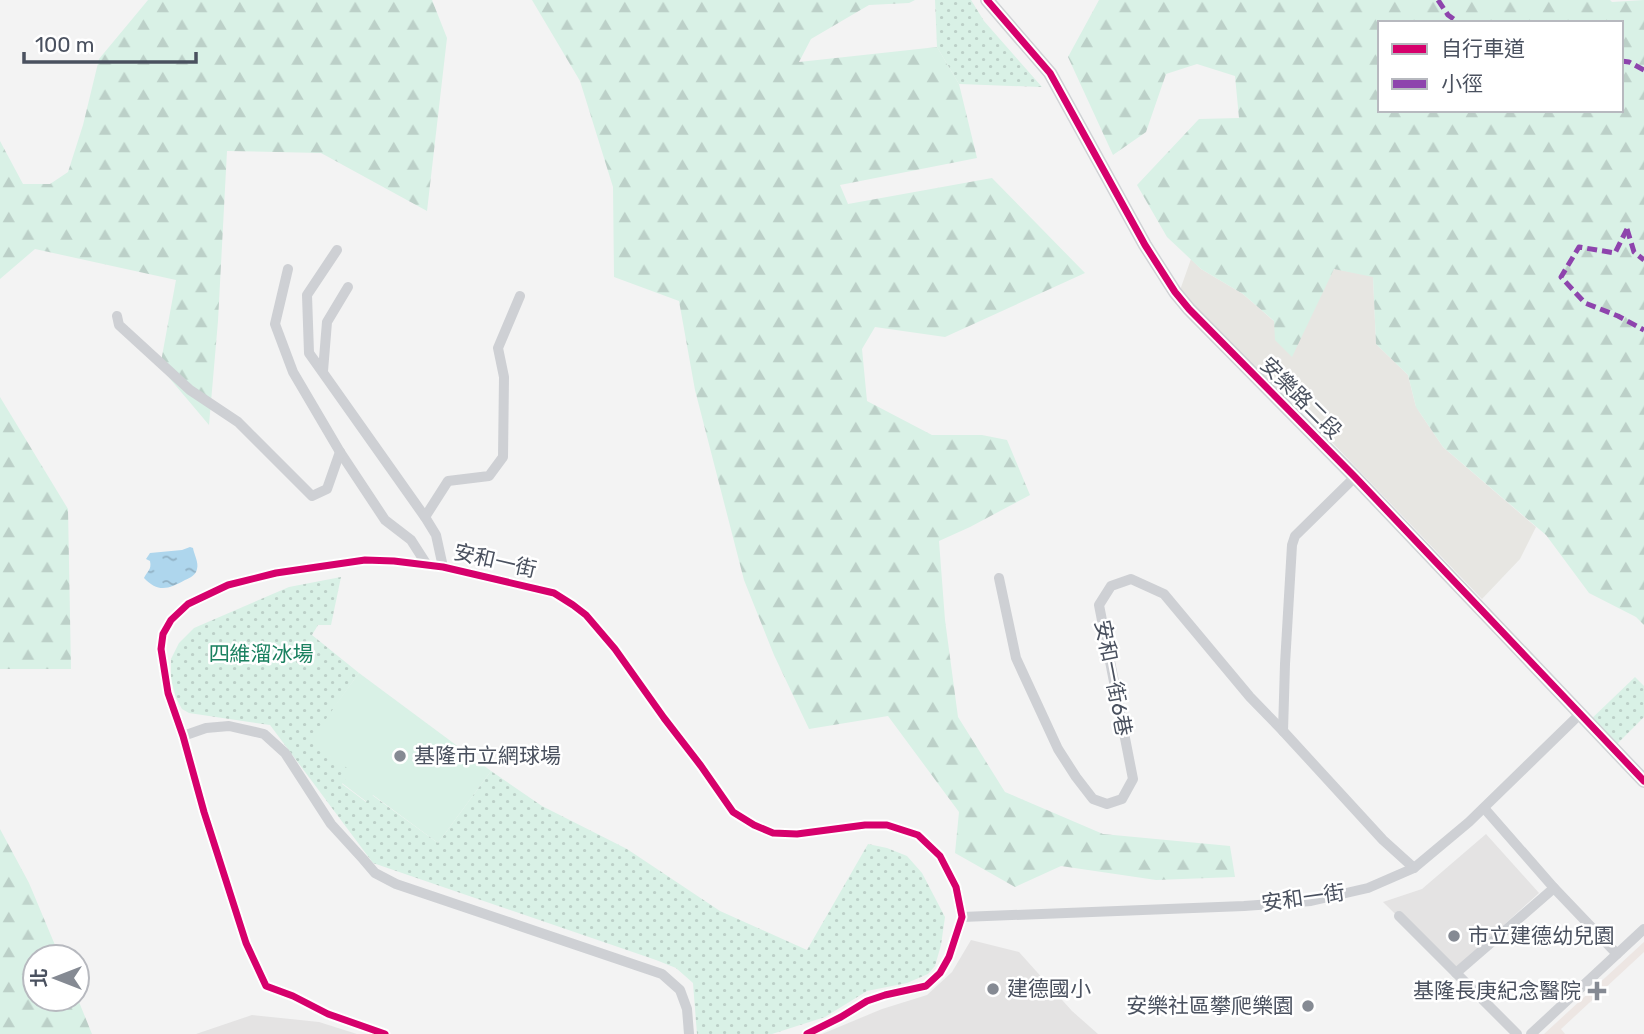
<svg xmlns="http://www.w3.org/2000/svg" width="1644" height="1034" viewBox="0 0 1644 1034" font-family="Rubik,'Noto Sans TC',sans-serif">
  <style>
    .commercial { fill: #e7e6e2 }
    .education { fill: #e4e3e3 }
    .medical { fill: #ede6e3 }
    .grass { fill: #d9f1e6 }
    .forest { fill: url(#forest-firs); fill-rule: evenodd }
    .park { fill: url(#park-dots) }
    .water { fill: url(#water-ripples) }
    .lines { fill: none; stroke-linecap: round; stroke-linejoin: round }
    .street { stroke: #ced0d4; stroke-width: 10 }
    .secondary { stroke: #d0d2d5; stroke-width: 14 }
    .quiet { stroke: #8e44ad; stroke-width: 5; stroke-dasharray: 10 5; stroke-linecap: butt }
    .cycleway-casing { stroke: #fff; stroke-width: 11 }
    .cycleway { stroke: #d6006c; stroke-width: 7 }
    .poi-dot { fill: #858a93; stroke: #fff; stroke-width: 2.5 }
    .labels { text-anchor: middle; stroke-width: 5; stroke-linejoin: round; paint-order: stroke }
    .street-label { font-size: 21px; fill: #4a515f; stroke: #fff }
    .park-label { font-size: 21px; fill: #1a8160; stroke: #fff }
    .poi-label { font-size: 21px; fill: #4a515f; stroke: #fff; text-anchor: start }
  </style>
  <defs>
    <pattern id="forest-firs" width="22" height="20" patternUnits="userSpaceOnUse" patternTransform="scale(1.75)"><rect width="22" height="20" fill="#d9f1e6"/><path d="M5 1l3.5 6h-7zM16 11l3.5 6h-7z" fill="#bcd0c8"/></pattern>
    <pattern id="park-dots" width="8" height="8" patternUnits="userSpaceOnUse" patternTransform="scale(1.75)"><rect width="8" height="8" fill="#d9f1e6"/><path d="M2 2h.1M6 6h.1" fill="none" stroke="#bcd0c8" stroke-width="1.8" stroke-linecap="round"/></pattern>
    <pattern id="water-ripples" width="26" height="14" patternUnits="userSpaceOnUse" patternTransform="scale(1.75)"><rect width="26" height="14" fill="#aed6ed"/><path d="M2 4q2-2 4 0t4 0M15 11q2-2 4 0t4 0" fill="none" stroke="#90b0c3"/></pattern>
  </defs>
  <rect width="100%" height="100%" fill="#f3f3f3"/>
  <!-- commercial -->
  <polygon class="commercial" points="1191,259 1201,269 1243,294 1275,322 1335,269 1373,276 1376,344 1408,375 1416,407 1443,447 1536,527 1520,559 1482,599 1283,391 1276,397 1179,293"/>
  <!-- education -->
  <g class="education">
    <polygon points="1486,834 1539,893 1453,971 1383,902 1422,889"/>
    <polygon points="971,940 1019,952 1072,1011 1098,1034 822,1034 882,1009 927,995 952,972"/>
    <polygon points="252,1015 319,1022 357,1034 196,1034"/>
  </g>
  <!-- medical -->
  <polygon class="medical" points="1644,942 1644,952 1561,1029 1565,1034 1544,1034"/>
  <!-- grass -->
  <polygon class="grass" points="359,673 491,771 438,843 373,795 367,802 342,783 350,771 309,741"/>
  <!-- forest -->
  <g class="forest">
    <polygon points="148,0 432,0 447,38 427,211 321,153 227,151 218,321 209,425 160,367 176,280 35,249 0,279 0,141 23,184 50,184 68,172 83,125 99,59"/>
    <polygon points="532,0 915,0 909,3 869,5 811,39 799,62 937,47 959,84 977,158 840,185 848,204 992,178 1085,273 945,337 875,327 862,349 867,401 932,435 982,435 1007,440 1030,495 970,527 939,541 945,620 958,717 1005,792 1103,834 1230,846 1235,877 1156,880 1061,866 1015,887 955,853 959,812 888,716 809,729 774,655 744,580 695,390 679,301 614,277 613,187 580,81"/>
    <path d="M1099,0H1610L1612,2L1644,0V625L1636,617L1589,593L1546,535L1443,447L1416,407L1408,375L1376,344L1373,277L1334,269L1292,357L1275,340L1274,321L1243,294L1201,269L1167,237L1137,185L1199,119L1239,118L1235,76L1197,64L1166,74L1146,132L1113,155L1068,57ZM1380,23H1621V110H1380Z"/>
    <polygon points="0,397 68,509 71,669 0,669"/>
    <polygon points="0,829 29,883 60,957 35,957 35,999 77,999 77,997 92,1034 0,1034"/>
  </g>
  <!-- park -->
  <g class="park">
    <polygon points="935,0 971,0 984,21 1042,87 959,84 937,47"/>
    <polygon points="341,577 331,625 318,625 312,635 359,673 310,741 351,771 342,784 366,802 372,795 438,843 491,771 542,806 627,849 720,911 807,950 868,844 887,848 907,856 922,873 945,917 941,945 935,966 928,974 907,983 867,991 825,1017 772,1034 697,1034 693,983 676,968 656,960 373,863 270,725 189,713 182,709 176,698 171,679 171,659 179,643 194,628 289,587"/>
    <polygon points="1635,677 1644,686 1644,717 1612,749 1587,723"/>
  </g>
  <!-- water -->
  <path class="water" d="M190,547L193,548C194,554 199,563 197,569C196,575 190,578 185,580C169,589 158,593 144,578C147,571 152,570 150,561L146,559L150,553L182,550Z"/>
  <g class="lines">
    <!-- street -->
    <g class="street">
      <polyline points="337,250 307,295 309,353 425,517 436,535 443,567"/>
      <polyline points="288,269 275,324 293,372 340,452 385,520 411,540 427,565"/>
      <polyline points="117,316 119,325 190,390 238,422 312,496 327,489 340,452"/>
      <polyline points="323,371 327,322 348,287"/>
      <polyline points="425,517 448,481 489,476 503,457 504,377 498,348 520,296"/>
      <polyline points="999,578 1016,658 1058,749 1076,777 1093,799 1107,804 1122,799 1133,779 1099,605 1111,586 1131,579 1164,594 1250,697 1283,731 1383,840 1414,868"/>
      <polyline points="1283,731 1285,664 1292,545 1295,536 1355,477"/>
      <polyline points="183,736 206,728 229,726 264,734 285,753 331,824 363,859 375,873 396,884 662,974 680,990 687,1009 689,1034"/>
      <polyline points="1484,808 1554,888 1617,954"/>
      <polyline points="1399,916 1517,1034"/>
      <polyline points="962,917 1244,906 1311,901 1368,888 1414,868 1469,822 1580,714"/>
      <polyline points="1456,973 1554,888"/>
      <polyline points="385,1034 328,1014 293,996 266,986 246,943 204,812 183,736 168,693 161,649 163,634 171,620 188,604 228,585 276,573 365,560 394,561 443,567 554,593 573,605 586,615 615,649 664,718 701,766 733,812 754,825 773,833 797,834 865,825 887,825 918,835 940,856 956,887 962,917 949,957 940,973 926,986 885,995 867,1001 841,1017 807,1034"/>
      <polyline points="1531,1034 1644,929"/>
    </g>
    <!-- secondary -->
    <polyline class="secondary" points="987,0 1050,73 1145,245 1175,292 1189,309 1355,477 1644,781"/>
    <!-- quiet -->
    <g class="quiet">
      <polyline points="1438,0 1448,15 1459,23"/>
      <polyline points="1621,61 1629,62 1644,70"/>
      <polyline points="1627,229 1615,253 1579,247 1561,277 1585,303 1618,316 1644,330"/>
      <polyline points="1627,229 1634,252 1644,260"/>
    </g>
    <!-- cycleway casing -->
    <g class="cycleway-casing">
      <g id="cycleway">
        <polyline points="987,0 1050,73 1145,245 1175,292 1189,309 1355,477 1644,781"/>
        <polyline points="385,1034 328,1014 293,996 266,986 246,943 204,812 183,736 168,693 161,649 163,634 171,620 188,604 228,585 276,573 365,560 394,561 443,567 554,593 573,605 586,615 615,649 664,718 701,766 733,812 754,825 773,833 797,834 865,825 887,825 918,835 940,856 956,887 962,917 949,957 940,973 926,986 885,995 867,1001 841,1017 807,1034"/>
      </g>
    </g>
    <!-- cycleway -->
    <use href="#cycleway" class="cycleway"/>
  </g>
  <!-- markers -->
  <g class="poi-dot">
    <circle cx="400" cy="756" r="7"/>
    <circle cx="1454" cy="936" r="7"/>
    <circle cx="993" cy="989" r="7"/>
    <path d="M1593.5 980.5h7v7h7v7h-7v7h-7v-7h-7v-7h7z"/>
    <circle cx="1308" cy="1006" r="7"/>
  </g>
  <g class="labels">
    <!-- street labels -->
    <g class="street-label">
      <text transform="translate(1301 398) rotate(45)" y="7">安樂路二段</text>
      <text transform="translate(495 561) rotate(13)" y="7">安和一街</text>
      <text transform="translate(1113 678) rotate(79)" y="7">安和一街6巷</text>
      <text transform="translate(1303 898) rotate(-8)" y="7">安和一街</text>
    </g>
    <!-- park labels -->
    <g class="park-label">
      <text x="261" y="661">四維溜冰場</text>
    </g>
    <!-- poi labels -->
    <g class="poi-label">
      <text x="414" y="763">基隆市立網球場</text>
      <text x="1468" y="943">市立建德幼兒園</text>
      <text x="1007" y="996">建德國小</text>
      <text x="1581" y="998" text-anchor="end">基隆長庚紀念醫院</text>
      <text x="1294" y="1013" text-anchor="end">安樂社區攀爬樂園</text>
    </g>
  </g>
  <!-- legend -->
  <rect x="1378" y="21" width="245" height="91" fill="#ffffff" stroke="#b7b9bf" stroke-width="2"/>
  <rect x="1392" y="44" width="35" height="10" fill="#d6006c" stroke="#b7b9bf" stroke-width="2"/>
  <text x="1441" y="56" font-size="21" fill="#4a515f">自行車道</text>
  <rect x="1392" y="79" width="35" height="10" fill="#8e44ad" stroke="#b7b9bf" stroke-width="2"/>
  <text x="1441" y="91" font-size="21" fill="#4a515f">小徑</text>
  <!-- north arrow -->
  <g transform="translate(56 978) rotate(270)"><circle r="33" fill="#ffffff" stroke="#b7b9bf" stroke-width="2"/>
  <path d="M0-5L12 26L0 18L-12 26Z" fill="#858a93"/>
  <text y="-10" font-size="19" font-weight="bold" text-anchor="middle" fill="#4a515f">北</text>
  </g>
  <!-- scale -->
  <path d="M24 52v10h172v-10" fill="none" stroke="#4a515f" stroke-width="3.5"/>
  <text x="35" y="52" font-size="21" fill="#4a515f" stroke="#ffffff" stroke-width="5" paint-order="stroke">100 m</text>
</svg>
